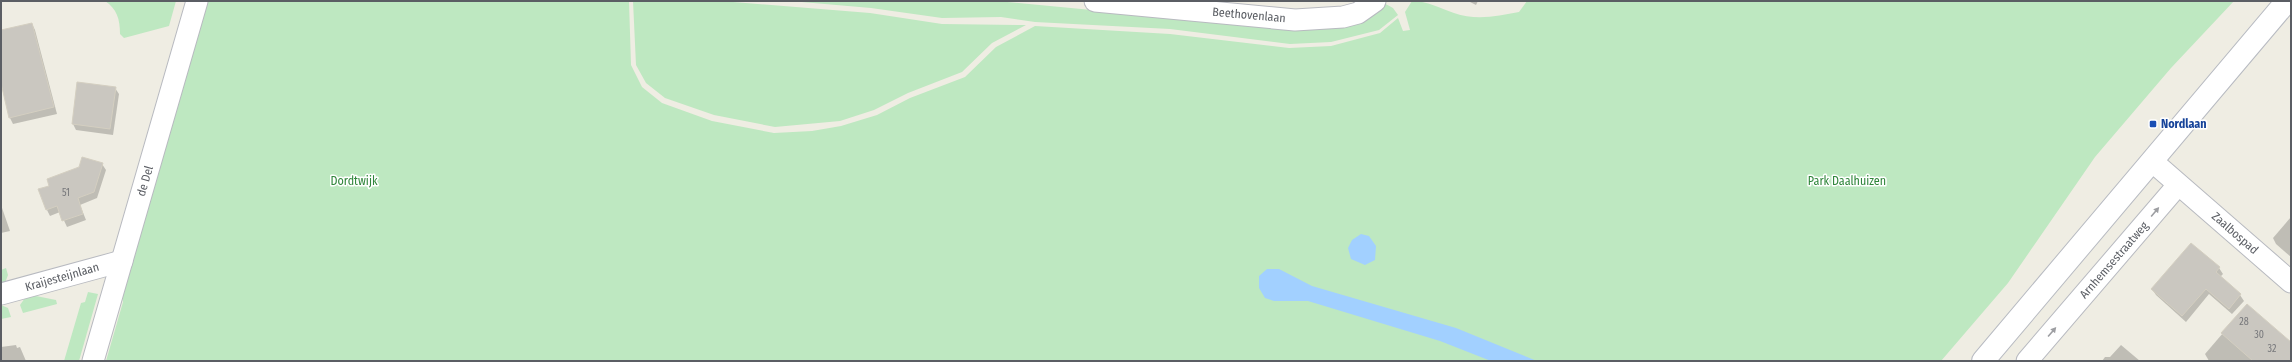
<svg xmlns="http://www.w3.org/2000/svg" width="2292" height="362" viewBox="0 0 2292 362" font-family="'Fira Sans Condensed',sans-serif">
  <style>
    .green { fill: #bee8c1 }
    .water { fill: #a2d0ff }
    .shadow { fill: #0003 }
    .building { fill: #cac7c0; stroke: #d4cfc1 }
    .lines { fill: none; stroke-linecap: round; stroke-linejoin: round }
    .minor-casing { stroke: #b8bac0; stroke-width: 23 }
    .secondary-casing { stroke: #b8bbc2; stroke-width: 24 }
    .minor { stroke: #fff; stroke-width: 21 }
    .secondary { stroke: #fff; stroke-width: 22 }
    .oneway { fill: #9d9ea2 }
    .transit-dot { fill: #1a4fb4; stroke: #fff; stroke-width: 1.5 }
    .labels { text-anchor: middle; stroke-width: 3; stroke-linejoin: round; paint-order: stroke }
    .number-label { font-size: 10px; fill: #77787b }
    .street-label { font-size: 12px; fill: #5b5e64; stroke: #fff }
    .transit-label { font-size: 12px; font-weight: bold; fill: #164399; stroke: #fff; text-anchor: start }
    .park-label { font-size: 12px; fill: #30863b; stroke: #fff }
  </style>
  <rect width="100%" height="100%" fill="#efede3"/>
  <!-- green -->
  <g class="green">
    <path d="M105,1H176L169,26L124,38L120,34C120,19 117,9 105,1Z"/>
    <path d="M206,1H629L631,65L642,87L662,103L712,121L774,133L812,131L841,126L877,115L910,98L965,77L996,47L1035,26L1170,34L1289,48L1331,46L1380,33L1398,18L1403,31L1410,30L1405,12L1412,1C1428,1 1439,8 1454,13C1476,21 1498,16 1519,12L1527,1H2234L2171,68L2095,157L2008,283L1941,361H106L123,302L121,291Z"/>
    <polygon points="633,1 721,1 870,13 942,24 1026,25 992,43 962,72 908,93 874,110 840,121 775,127 714,115 665,98 646,83 636,65"/>
    <polygon points="790,1 997,1 1238,24 1382,2 1393,8 1398,15 1379,30 1331,42 1290,44 1170,29 1035,22 1001,17 942,18 871,8"/>
    <polygon points="6,268 8,275 5,283 1,284 1,270"/>
    <polygon points="88,292 98,294 79,361 64,361 81,303 85,302"/>
    <polygon points="31,295 56,300 57,304 23,313 20,305 25,298"/>
    <polygon points="1,305 8,308 11,317 1,319"/>
  </g>
  <!-- water -->
  <g class="water">
    <polygon points="1361,234 1369,236 1376,246 1375,260 1365,265 1351,259 1348,248 1352,240"/>
    <polygon points="1267,269 1279,269 1312,286 1456,328 1537,361 1491,361 1440,341 1308,301 1274,301 1265,298 1259,288 1259,276"/>
  </g>
  <!-- shadow -->
  <g class="shadow">
    <polygon points="1468,1 1478,1 1476,5"/>
    <polygon points="32,24 35,30 57,114 13,124 10,118 1,78 1,31"/>
    <polygon points="78,83 115,88 119,94 113,135 76,130 73,124"/>
    <polygon points="102,164 106,170 97,198 80,205 86,220 67,227 60,212 50,216 47,210"/>
    <polygon points="1,205 10,231 1,233"/>
    <polygon points="2291,217 2291,257 2276,244 2273,238"/>
    <polygon points="2219,268 2223,274 2220,277 2240,295 2244,301 2232,314 2209,294 2186,322 2156,295 2152,289"/>
    <polygon points="2247,305 2291,344 2291,361 2209,361 2205,354"/>
    <polygon points="16,345 17,348 20,347 26,361 1,361 1,347"/>
    <polygon points="2121,345 2140,361 2102,361 2105,357 2110,357"/>
  </g>
  <!-- building -->
  <g class="building">
    <polygon points="32,23 54,107 9,118 1,83 1,30"/>
    <polygon points="77,82 116,87 110,129 72,124"/>
    <polygon points="82,157 103,163 94,192 78,198 83,214 62,221 57,206 46,210 38,189 49,186 47,179 79,167"/>
    <polygon points="2191,243 2220,267 2216,272 2241,294 2229,309 2206,289 2182,316 2151,289"/>
    <polygon points="2247,304 2291,342 2291,361 2253,361 2221,333"/>
  </g>
  <g class="lines">
    <!-- minor casing -->
    <g class="minor-casing">
      <g id="minor">
        <polyline points="1095,1 1295,20 1343,17 1358,13 1375,1"/>
        <polyline points="2153,162 2291,282"/>
        <polyline points="1,294 122,261"/>
        <polyline points="93,361 197,1"/>
        <polyline points="2027,361 2178,185"/>
      </g>
    </g>
    <!-- secondary casing -->
    <g class="secondary-casing">
      <polyline id="secondary" points="1983,361 2287,1"/>
    </g>
    <!-- minor -->
    <use href="#minor" class="minor"/>
    <!-- secondary -->
    <use href="#secondary" class="secondary"/>
  </g>
  <!-- one-way arrows -->
  <defs><path id="oneway-solid" d="M-6-.8H1V-3.2L6.5 0L1 3.2V.8H-6Z"/></defs>
  <g class="oneway">
    <use href="#oneway-solid" transform="translate(2155 212) rotate(-50)"/>
    <use href="#oneway-solid" transform="translate(2052 332) rotate(-49)"/>
  </g>
  <!-- markers -->
  <rect class="transit-dot" x="2149" y="120" width="8" height="8" rx="2"/>
  <g class="labels">
    <!-- number labels -->
    <g class="number-label">
      <text x="66" y="196">51</text>
      <text x="2244" y="325">28</text>
      <text x="2259" y="338">30</text>
      <text x="2272" y="352">32</text>
    </g>
    <!-- street labels -->
    <g class="street-label">
      <text transform="translate(1249 15) rotate(5)" y="4">Beethovenlaan</text>
      <text transform="translate(145 181) rotate(-74)" y="4">de Del</text>
      <text transform="translate(2235 233) rotate(41)" y="4">Zaalbospad</text>
      <text transform="translate(2114 260) rotate(-49)" y="4">Arnhemsestraatweg</text>
      <text transform="translate(62 277) rotate(-16)" y="4">Kraijesteijnlaan</text>
    </g>
    <!-- transit labels -->
    <g class="transit-label">
      <text x="2161" y="128">Nordlaan</text>
    </g>
    <!-- park labels -->
    <g class="park-label">
      <text x="354" y="185">Dordtwijk</text>
      <text x="1847" y="185">Park Daalhuizen</text>
    </g>
  </g>
  <!-- border -->
  <rect width="2292" height="362" fill="none" stroke="#5b5e64" stroke-width="4"/>
</svg>
